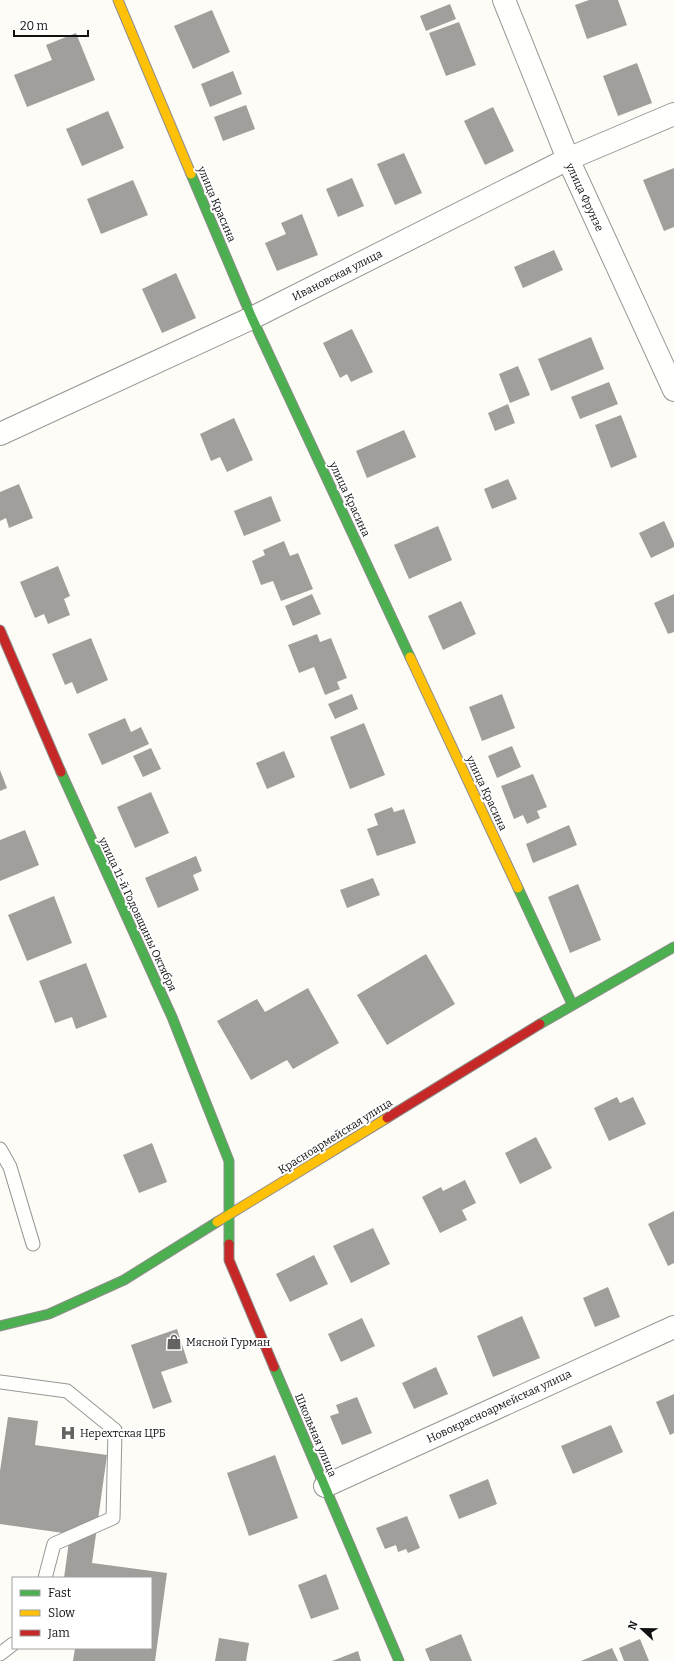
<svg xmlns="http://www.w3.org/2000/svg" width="674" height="1661" viewBox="0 0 674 1661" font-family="Bitter,serif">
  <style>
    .building { fill: #a19f9c }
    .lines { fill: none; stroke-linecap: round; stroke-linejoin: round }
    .lane-casing { stroke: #979795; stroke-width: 15 }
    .street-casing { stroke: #979795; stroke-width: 24 }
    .fast-casing { stroke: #8e8d8b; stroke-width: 11 }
    .slow-casing { stroke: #8e8d8b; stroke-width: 11 }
    .jam-casing { stroke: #8e8d8b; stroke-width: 11 }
    .lane { stroke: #fffffe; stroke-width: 13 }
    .street { stroke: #fffffe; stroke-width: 22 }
    .fast { stroke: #4caf50; stroke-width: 9 }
    .slow { stroke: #ffc107; stroke-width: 9 }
    .jam { stroke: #c62828; stroke-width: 9 }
    .labels { text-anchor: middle; stroke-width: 4; stroke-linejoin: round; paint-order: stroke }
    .street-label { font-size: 11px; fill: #111; stroke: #fff }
    .poi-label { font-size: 11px; fill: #111; stroke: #fff; text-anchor: start }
  </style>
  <rect width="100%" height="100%" fill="#fdfcf7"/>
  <!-- building -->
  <g class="building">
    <polygon points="589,0 618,0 627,25 587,39 575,5"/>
    <polygon points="450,4 456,19 426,31 420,16"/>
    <polygon points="212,10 230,52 193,69 174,26"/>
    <polygon points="459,22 476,65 446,76 429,33"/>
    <polygon points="76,33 95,80 27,107 14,75 52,60 46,45"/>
    <polygon points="637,63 652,103 618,116 603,76"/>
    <polygon points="233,71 242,94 210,107 201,84"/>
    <polygon points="246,105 255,129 223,141 214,117"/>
    <polygon points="493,107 514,151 485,165 464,121"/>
    <polygon points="108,111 124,148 82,166 66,129"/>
    <polygon points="404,153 422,193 395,205 377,164"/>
    <polygon points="674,168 674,227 664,231 643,180"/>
    <polygon points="352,178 364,206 338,217 326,189"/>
    <polygon points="133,180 148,215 101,234 87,199"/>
    <polygon points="302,214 318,255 277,271 265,243 286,234 281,223"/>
    <polygon points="554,250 563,270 523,288 514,267"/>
    <polygon points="176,273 196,318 162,333 142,289"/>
    <polygon points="352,329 373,372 351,382 347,374 340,378 323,343"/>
    <polygon points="591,337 604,369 551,391 538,359"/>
    <polygon points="518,366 530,395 510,403 499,374"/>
    <polygon points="609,382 618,404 580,419 571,397"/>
    <polygon points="508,404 515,423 495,431 488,413"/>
    <polygon points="621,415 637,457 611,468 595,425"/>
    <polygon points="234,418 253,460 227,472 220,457 211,461 200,434"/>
    <polygon points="404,430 416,457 367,478 356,451"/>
    <polygon points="508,479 517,499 492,509 484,489"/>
    <polygon points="19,484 33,518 9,528 6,518 0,521 0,492"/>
    <polygon points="271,496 281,521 244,536 234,511"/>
    <polygon points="664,521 674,543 674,547 651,558 639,533"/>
    <polygon points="438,526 452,560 409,579 394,545"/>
    <polygon points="284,541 290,556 298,553 313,589 281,601 273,581 261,585 252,561 265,555 263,550"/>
    <polygon points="58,566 70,596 64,599 70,615 48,624 44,614 35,618 20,582"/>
    <polygon points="312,594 321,614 293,626 285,606"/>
    <polygon points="674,594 674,632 668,634 654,603"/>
    <polygon points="461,601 476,634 443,650 428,616"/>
    <polygon points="317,634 320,642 331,638 347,678 337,682 340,689 325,695 314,667 299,673 288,645"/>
    <polygon points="91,638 108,680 77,694 72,682 65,685 52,654"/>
    <polygon points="352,694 358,709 335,719 328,704"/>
    <polygon points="502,694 515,728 482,741 469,707"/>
    <polygon points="125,718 131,732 141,727 149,744 102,765 88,734"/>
    <polygon points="364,723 385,775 350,789 330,737"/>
    <polygon points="512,746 521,767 497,778 488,756"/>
    <polygon points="151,748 161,769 143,777 133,756"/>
    <polygon points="284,751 295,777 267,789 256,763"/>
    <polygon points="0,770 7,788 0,791"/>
    <polygon points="533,774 547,807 537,811 540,818 527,824 523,815 514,819 501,786"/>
    <polygon points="151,792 169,833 135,848 117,807"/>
    <polygon points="392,807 394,812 404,809 416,843 377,856 367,829 378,825 374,814"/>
    <polygon points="569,825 577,845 533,863 526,844"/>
    <polygon points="25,830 39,865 0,881 0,840"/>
    <polygon points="196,856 202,871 193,875 199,890 158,908 145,878"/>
    <polygon points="373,878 380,895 347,908 340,890"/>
    <polygon points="578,884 601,940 570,953 548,897"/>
    <polygon points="54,896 72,943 27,961 8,915"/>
    <polygon points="426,954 455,1004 387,1045 357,995"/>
    <polygon points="86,963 107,1017 76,1029 72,1017 55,1023 39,981"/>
    <polygon points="308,988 339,1043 293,1069 287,1060 251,1080 217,1021 257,999 265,1012"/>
    <polygon points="617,1097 620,1103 633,1097 646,1124 609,1141 594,1108"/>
    <polygon points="536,1137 552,1168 520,1184 505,1153"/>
    <polygon points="152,1143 167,1182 139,1193 123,1155"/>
    <polygon points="465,1180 476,1203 462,1210 467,1220 440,1233 422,1197 441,1187 443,1191"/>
    <polygon points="674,1211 674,1263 668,1266 648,1224"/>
    <polygon points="373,1228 390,1264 351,1283 333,1246"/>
    <polygon points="314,1255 328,1284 290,1302 276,1274"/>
    <polygon points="608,1287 620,1317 595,1327 583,1298"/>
    <polygon points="522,1316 540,1358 493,1377 477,1336"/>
    <polygon points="362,1318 375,1346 341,1362 328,1334"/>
    <polygon points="177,1329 188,1363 161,1372 172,1402 153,1409 131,1345"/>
    <polygon points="436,1367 448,1394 414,1409 402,1383"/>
    <polygon points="674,1394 674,1433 670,1435 656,1402"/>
    <polygon points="357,1397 372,1433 342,1445 330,1416 339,1413 336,1405"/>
    <polygon points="8,1417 38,1421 35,1445 107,1455 92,1563 167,1573 155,1661 73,1661 75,1648 151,1648 151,1578 64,1578 70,1534 0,1524 0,1471"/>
    <polygon points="611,1425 623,1452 573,1474 561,1446"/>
    <polygon points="275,1455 298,1518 249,1536 227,1473"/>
    <polygon points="488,1479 497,1504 459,1519 449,1495"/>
    <polygon points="407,1516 420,1548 408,1553 406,1549 398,1552 396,1545 385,1549 376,1528"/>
    <polygon points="326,1574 339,1609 311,1619 298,1585"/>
    <polygon points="461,1634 472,1661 430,1661 425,1649"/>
    <polygon points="219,1638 249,1643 246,1661 215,1661"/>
    <polygon points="640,1639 649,1661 624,1661 619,1648"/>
    <polygon points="612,1648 618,1661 581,1661"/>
    <polygon points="358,1651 361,1661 332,1661"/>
  </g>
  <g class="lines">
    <!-- lane casing -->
    <g class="lane-casing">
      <g id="lane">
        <polyline points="0,1149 10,1167 33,1244"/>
        <polyline points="0,1382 67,1391 115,1430 113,1518 54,1544 45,1578"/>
        <polyline points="0,1654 13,1644"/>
      </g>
    </g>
    <!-- street casing -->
    <g class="street-casing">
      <g id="street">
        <polyline points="504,0 568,159 674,390"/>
        <polyline points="0,434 252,318 568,159 674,114"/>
        <polyline points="325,1486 674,1327"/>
      </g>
    </g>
    <!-- fast casing -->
    <g class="fast-casing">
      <g id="fast">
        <polyline points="191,174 252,318 410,657"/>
        <polyline points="61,772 172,1017 229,1161 229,1244"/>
        <polyline points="518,888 572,1004"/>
        <polyline points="540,1024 674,947"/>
        <polyline points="0,1326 49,1314 124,1280 217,1222"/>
        <polyline points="274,1367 399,1661"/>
      </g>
    </g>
    <!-- slow casing -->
    <g class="slow-casing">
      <g id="slow">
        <polyline points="118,0 191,174"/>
        <polyline points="410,657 518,888"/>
        <polyline points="217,1222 387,1118"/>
      </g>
    </g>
    <!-- jam casing -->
    <g class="jam-casing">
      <g id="jam">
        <polyline points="0,630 61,772"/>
        <polyline points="387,1118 540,1024"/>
        <polyline points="229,1244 229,1260 274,1367"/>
      </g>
    </g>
    <!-- lane -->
    <use href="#lane" class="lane"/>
    <!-- street -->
    <use href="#street" class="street"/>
    <!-- fast -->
    <use href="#fast" class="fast"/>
    <!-- slow -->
    <use href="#slow" class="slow"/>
    <!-- jam -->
    <use href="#jam" class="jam"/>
  </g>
  <!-- icons -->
  <defs>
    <g id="shop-bare" transform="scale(1.2)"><path d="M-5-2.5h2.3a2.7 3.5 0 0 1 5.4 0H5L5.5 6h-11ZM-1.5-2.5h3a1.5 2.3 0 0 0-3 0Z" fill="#646362" stroke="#fff" stroke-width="2.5" paint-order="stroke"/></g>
    <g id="hospital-bare" transform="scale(1.2)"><path d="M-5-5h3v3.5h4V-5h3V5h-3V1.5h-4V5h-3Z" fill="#646362" stroke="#fff" stroke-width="2.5" paint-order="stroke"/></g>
  </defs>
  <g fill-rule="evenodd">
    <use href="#shop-bare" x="174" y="1342"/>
    <use href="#hospital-bare" x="68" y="1433"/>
  </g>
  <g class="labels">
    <!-- street labels -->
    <g class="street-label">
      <text transform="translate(585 197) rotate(65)" y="4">улица Фрунзе</text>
      <text transform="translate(217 204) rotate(67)" y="4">улица Красина</text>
      <text transform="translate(337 275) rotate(-27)" y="4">Ивановская улица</text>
      <text transform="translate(350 499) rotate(65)" y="4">улица Красина</text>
      <text transform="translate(487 793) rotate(65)" y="4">улица Красина</text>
      <text transform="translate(138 914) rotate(65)" y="4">улица 11-й Годовщины Октября</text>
      <text transform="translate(335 1136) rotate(-32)" y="4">Красноармейская улица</text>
      <text transform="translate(499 1406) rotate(-25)" y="4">Новокрасноармейская улица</text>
      <text transform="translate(316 1435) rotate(67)" y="4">Школьная улица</text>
    </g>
    <!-- poi labels -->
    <g class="poi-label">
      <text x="186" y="1346">Мясной Гурман</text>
      <text x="80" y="1437">Нерехтская ЦРБ</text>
    </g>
  </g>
  <!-- legend -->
  <rect x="12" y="1577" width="140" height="72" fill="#ffffff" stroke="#a0a0a0"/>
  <rect x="20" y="1590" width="20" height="6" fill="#4caf50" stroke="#a0a0a0"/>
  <text x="48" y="1597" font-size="12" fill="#111111">Fast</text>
  <rect x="20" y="1610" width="20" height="6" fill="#ffc107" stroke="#a0a0a0"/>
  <text x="48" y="1617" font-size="12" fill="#111111">Slow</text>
  <rect x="20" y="1630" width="20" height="6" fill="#c62828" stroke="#a0a0a0"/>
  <text x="48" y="1637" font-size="12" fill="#111111">Jam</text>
  <!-- north arrow -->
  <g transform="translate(642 1629) rotate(292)" stroke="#ffffff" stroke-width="3" paint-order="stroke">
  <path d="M0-3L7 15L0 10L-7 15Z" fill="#111111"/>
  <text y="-6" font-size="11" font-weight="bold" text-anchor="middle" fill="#111111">N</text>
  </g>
  <!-- scale -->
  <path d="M14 30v6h74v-6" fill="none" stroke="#111111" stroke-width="2"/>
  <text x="20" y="30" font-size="12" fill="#111111" stroke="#ffffff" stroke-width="3" paint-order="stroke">20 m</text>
</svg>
